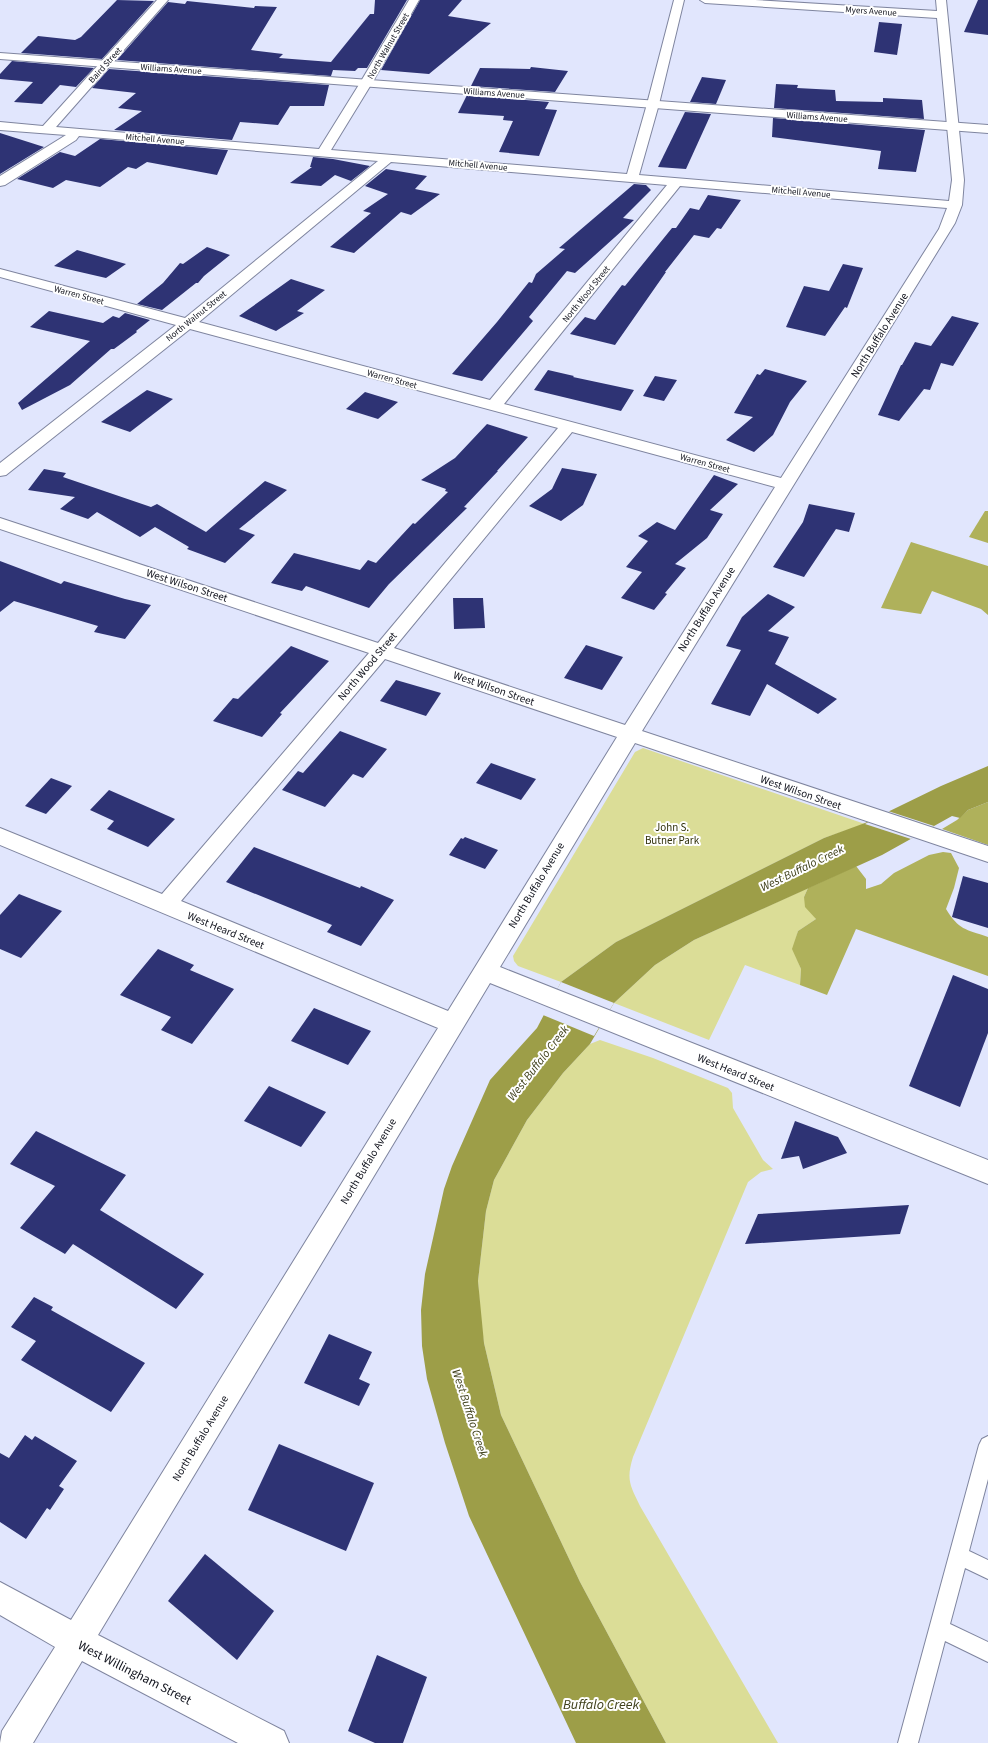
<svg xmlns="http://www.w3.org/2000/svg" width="988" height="1743" viewBox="0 0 988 1743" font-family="'Source Sans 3',sans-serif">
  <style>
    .green { fill: #dbdd97 }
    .forest { fill: #afb15b }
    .water { fill: #9d9e48 }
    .pier { fill: #e1e6fd }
    .building { fill: #2e3374 }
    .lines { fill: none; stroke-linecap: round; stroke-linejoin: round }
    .lane-casing { stroke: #7f859f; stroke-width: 2 }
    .street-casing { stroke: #7f859f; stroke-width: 2 }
    .secondary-casing { stroke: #7f859f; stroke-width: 2 }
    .lane { fill: #fff; fill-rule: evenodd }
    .street { fill: #fff; fill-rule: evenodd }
    .secondary { fill: #fff; fill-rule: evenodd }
    .labels { text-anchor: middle; stroke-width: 4; stroke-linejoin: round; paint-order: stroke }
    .far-street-label { font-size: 9px; fill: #12141e; stroke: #fff }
    .street-label { font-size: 11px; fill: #12141e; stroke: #fff }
    .park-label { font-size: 11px; fill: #31310b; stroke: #fff }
    .water-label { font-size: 12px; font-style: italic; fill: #40411c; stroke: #fff }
    .near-street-label { font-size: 13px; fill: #12141e; stroke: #fff }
    .near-water-label { font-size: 14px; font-style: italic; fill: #40411c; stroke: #fff }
  </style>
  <rect width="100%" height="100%" fill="#e1e6fd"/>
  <!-- green -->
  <g class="green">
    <polygon points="643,748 865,824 824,838 616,942 561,982 518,966 514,961 513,956 635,752"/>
    <polygon points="808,888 804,897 816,919 798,931 793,949 801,969 800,985 745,965 709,1040 614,1003 655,965 694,940"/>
    <path d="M600,1040L653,1058L728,1088L732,1093L733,1108L763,1160L773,1169L761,1172L748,1182L633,1457C626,1480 630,1485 640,1506L778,1743H666L580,1582L501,1415L484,1343L481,1324L478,1281L486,1211L494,1180L527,1120L563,1073L590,1044Z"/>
  </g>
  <!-- forest -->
  <g class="forest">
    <polygon points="985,511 988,511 988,543 969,537"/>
    <polygon points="911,542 988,566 988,615 981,609 932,591 921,614 881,608"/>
    <polygon points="988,802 988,845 942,829 957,820 968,810"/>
    <path d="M943,852L951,853L959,868L954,888L946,909C959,930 965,929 988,937V976L856,929L827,995L800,985L801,969L792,949L798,931L816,919L805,907L804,897L808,888L856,866L866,879V889L881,884L894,873L929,855Z"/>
  </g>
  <!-- water -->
  <polygon class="water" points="988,766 988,802 968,810 960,818 952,816 882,855 694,940 655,965 614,1003 590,1044 563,1073 527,1120 494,1180 486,1211 478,1281 484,1343 501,1415 580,1582 666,1743 576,1743 469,1516 445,1443 427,1379 422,1346 421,1310 425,1274 444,1189 452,1166 490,1080 537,1028 561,982 616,942 824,838 865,823 941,786"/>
  <!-- pier -->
  <g class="pier">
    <polygon points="888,811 934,826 911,839 865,824"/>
    <polygon points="561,982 614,1003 594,1036 543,1015"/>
  </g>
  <!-- building -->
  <g class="building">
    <polygon points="117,0 154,1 102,59 21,53 38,36 75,40 81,37"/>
    <polygon points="375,0 407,0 367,68 358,68 355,71 333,70 331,76 117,60 168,2 185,4 187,1 254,8 255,6 277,7 251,50 283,54 279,58 331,62 370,14 374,14"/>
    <polygon points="420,0 462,0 448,16 491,23 429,74 381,70"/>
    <polygon points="978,0 988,0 988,35 964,32"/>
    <polygon points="879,22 902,24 897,55 874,52"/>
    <polygon points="12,61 94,68 76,87 60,85 42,104 14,102 33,82 0,79 0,74"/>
    <polygon points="531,67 568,71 555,92 471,86 480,68 530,69"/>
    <polygon points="109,69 329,85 324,106 290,106 278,125 240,122 232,140 114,130 142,111 118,108 136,93 92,88"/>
    <polygon points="702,77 726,80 716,104 690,102"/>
    <polygon points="776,84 798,85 797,88 835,90 836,101 883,102 883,98 922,100 924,119 774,108"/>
    <polygon points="467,95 549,102 545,109 557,110 539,156 499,152 513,121 503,120 504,116 458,113"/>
    <polygon points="685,112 711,114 686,169 658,167"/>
    <polygon points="773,118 925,130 916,172 878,169 881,151 772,137"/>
    <polygon points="0,133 44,147 0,174"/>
    <polygon points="100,139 228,150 217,175 147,162 136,169 128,167 100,187 66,180 53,188 17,179 60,152 75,156"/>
    <polygon points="313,157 333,159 370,166 351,181 335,175 321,186 290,183 312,167 310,167"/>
    <polygon points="386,169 427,176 415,189 440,194 411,215 401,212 354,253 330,247 371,213 363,211 388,194 365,186"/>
    <polygon points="634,184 646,185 651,190 623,218 634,220 575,273 567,271 529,317 533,321 482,381 452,374 497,322 529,282 532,283 536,274 565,249 559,248"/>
    <polygon points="708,195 741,200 721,229 717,228 709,238 694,235 665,272 666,272 615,345 570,334 585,317 595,320 622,285 625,286 672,228 676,228 690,208 699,210"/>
    <polygon points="207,247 230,255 204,276 198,283 196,283 162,310 137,304 163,283 180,263 183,264"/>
    <polygon points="77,250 126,264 106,278 54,266"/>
    <polygon points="843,264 863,268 847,308 845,307 825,336 786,327 804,286 829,291"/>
    <polygon points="291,279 325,290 297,311 304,313 276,331 239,316"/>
    <polygon points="49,311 103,323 113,316 119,318 125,313 150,320 136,331 137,332 114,349 111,349 70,385 22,410 18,403 90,341 30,327"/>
    <polygon points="952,316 979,323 953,366 941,363 930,390 924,389 899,421 878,415 901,365 902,365 915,342 931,346"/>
    <polygon points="765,369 807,381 790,402 773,435 754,452 726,440 753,417 734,413 757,374 760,375"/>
    <polygon points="548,370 574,376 573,377 634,390 621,411 534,390"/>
    <polygon points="655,376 677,380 664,401 643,396"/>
    <polygon points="147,390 173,399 130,432 101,422"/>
    <polygon points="365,392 398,402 378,419 346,409"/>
    <polygon points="487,424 528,437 497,471 498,471 464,507 467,508 389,584 369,608 306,586 302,591 271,583 294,553 360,570 368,560 376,563 413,523 415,524 448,492 445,491 446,489 421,480 455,458"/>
    <polygon points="562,468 597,474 583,505 561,521 529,506 552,489"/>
    <polygon points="44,469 66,473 63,477 151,507 157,504 206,532 265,481 287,490 239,529 255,535 225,563 187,549 189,547 155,527 140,537 97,512 88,519 60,509 75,497 28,490"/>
    <polygon points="714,475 738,484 710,510 723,514 707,538 675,564 686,568 665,593 667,594 654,610 621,598 642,572 626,567 648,541 638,536 657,522 675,530"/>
    <polygon points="809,504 855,513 849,532 836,529 804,577 773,567 803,522"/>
    <polygon points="0,561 61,584 64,581 125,599 151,605 125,639 94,632 98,626 14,601 0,612"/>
    <polygon points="768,594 795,607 768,631 789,637 775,664 837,699 818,714 767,684 750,716 711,704 741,650 726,646 742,617"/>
    <polygon points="453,598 483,598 485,628 454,629"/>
    <polygon points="586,645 623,657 602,690 564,678"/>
    <polygon points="291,646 329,661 280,713 282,714 262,737 213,721 233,698 238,699"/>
    <polygon points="396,680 441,693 426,716 380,701"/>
    <polygon points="340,731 387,749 363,778 353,774 325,807 282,790 298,771 303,773"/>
    <polygon points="491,763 536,779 521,800 476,783"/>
    <polygon points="51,778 72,786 46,814 25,806"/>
    <polygon points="109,790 175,819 148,847 107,829 114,821 90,810"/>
    <polygon points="465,837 498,850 485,869 449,855 461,838 463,839"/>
    <polygon points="254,847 360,888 361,886 394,900 361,946 327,932 332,925 226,882"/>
    <polygon points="963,876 988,883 988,928 952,917"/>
    <polygon points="19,894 62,911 21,958 0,949 0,915"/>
    <polygon points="158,949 194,965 190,970 234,989 192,1044 161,1030 171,1017 120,995"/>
    <polygon points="953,975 988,989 988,1033 960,1107 909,1086"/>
    <polygon points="314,1008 371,1031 348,1065 291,1041"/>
    <polygon points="269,1086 326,1112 301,1147 244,1121"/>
    <polygon points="795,1121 838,1137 847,1153 803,1169 799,1156 781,1159"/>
    <polygon points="36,1131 126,1175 100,1210 204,1274 176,1309 73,1244 65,1254 20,1228 55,1186 10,1164"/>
    <polygon points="909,1205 900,1234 745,1244 758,1214"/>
    <polygon points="34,1297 53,1307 51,1310 145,1363 111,1412 21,1360 36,1341 11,1327"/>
    <polygon points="329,1334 372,1352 359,1379 370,1384 359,1406 304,1383"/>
    <polygon points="25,1435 32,1440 35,1436 77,1461 59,1486 64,1489 50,1510 47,1508 26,1539 0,1522 0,1453 9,1458"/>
    <polygon points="279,1444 374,1483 346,1551 248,1510"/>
    <polygon points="205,1554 274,1611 237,1660 168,1601"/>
    <polygon points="377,1655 427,1677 403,1743 375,1743 348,1731"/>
  </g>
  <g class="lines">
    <!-- lane casing -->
    <g class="lane-casing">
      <polygon id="lane" points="988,1436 988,1479 969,1551 988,1560 988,1579 965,1568 950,1624 988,1642 988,1662 945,1641 918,1743 898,1743 979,1445 982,1439"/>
    </g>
    <!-- street casing -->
    <g class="street-casing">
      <path id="street" d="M157,0H168L56,127L319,149L360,83L409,0H419L372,83L331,150L627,174L647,104L674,0H684L659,104L639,175L949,201L952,180L937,18L705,3L700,0H755L937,11L936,0H946L964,180L962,205L955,223L642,731L988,846V862L635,743L500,967L988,1160V1184L490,983L98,1635L284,1731L289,1743H238L82,1661L33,1743H0L2,1731L55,1647L0,1615V1582L71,1620L438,1028L0,845V828L162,894L369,653L0,529V518L378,643L558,428L190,329L6,475L0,476V463L176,325L0,277V269L185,318L378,161L79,136L76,140L5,185L0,186V176L66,135L0,130V122L43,126ZM391,162L667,185L490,400L199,322ZM680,186L947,208L939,229L781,478L504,404ZM572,432L775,487L625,725L394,648ZM385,659L617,737L448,1011L181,901Z"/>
    </g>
    <!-- secondary casing -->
    <g class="secondary-casing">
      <polygon id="secondary" points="0,53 988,125 988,133 0,59"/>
    </g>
    <!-- lane -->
    <use href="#lane" class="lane"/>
    <!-- street -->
    <use href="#street" class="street"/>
    <!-- secondary -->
    <use href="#secondary" class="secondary"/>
  </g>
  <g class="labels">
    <!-- far-street labels -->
    <g class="far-street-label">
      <text transform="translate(871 11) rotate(4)" y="3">Myers Avenue</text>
      <text transform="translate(388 46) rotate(-60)" y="3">North Walnut Street</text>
      <text transform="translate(105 65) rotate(-48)" y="3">Baird Street</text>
      <text transform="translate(171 69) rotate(4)" y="3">Williams Avenue</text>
      <text transform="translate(494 93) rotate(4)" y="3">Williams Avenue</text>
      <text transform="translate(817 117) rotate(4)" y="3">Williams Avenue</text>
      <text transform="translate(155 139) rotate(5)" y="3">Mitchell Avenue</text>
      <text transform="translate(478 165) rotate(5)" y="3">Mitchell Avenue</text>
      <text transform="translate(801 192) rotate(5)" y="3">Mitchell Avenue</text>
      <text transform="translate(586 294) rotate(-51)" y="3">North Wood Street</text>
      <text transform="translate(79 295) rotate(15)" y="3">Warren Street</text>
      <text transform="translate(196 316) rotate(-39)" y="3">North Walnut Street</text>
      <text transform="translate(392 379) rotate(15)" y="3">Warren Street</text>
      <text transform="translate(705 463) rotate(15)" y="3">Warren Street</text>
    </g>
    <!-- street labels -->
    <g class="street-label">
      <text transform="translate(879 335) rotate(-58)" y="4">North Buffalo Avenue</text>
      <text transform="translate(187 585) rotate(18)" y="4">West Wilson Street</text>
      <text transform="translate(706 609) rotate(-58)" y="4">North Buffalo Avenue</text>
      <text transform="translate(367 666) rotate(-50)" y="4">North Wood Street</text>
      <text transform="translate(494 688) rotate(19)" y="4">West Wilson Street</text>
      <text transform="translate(801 792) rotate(19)" y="4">West Wilson Street</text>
      <text transform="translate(536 885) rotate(-59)" y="4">North Buffalo Avenue</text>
      <text transform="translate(226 930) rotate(22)" y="4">West Heard Street</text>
      <text transform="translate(736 1072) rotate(22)" y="4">West Heard Street</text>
      <text transform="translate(368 1161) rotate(-59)" y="4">North Buffalo Avenue</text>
      <text transform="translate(200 1438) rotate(-59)" y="4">North Buffalo Avenue</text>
    </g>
    <!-- park labels -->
    <g class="park-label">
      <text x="672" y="831">John S.<tspan x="672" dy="13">Butner Park</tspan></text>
    </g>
    <!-- water labels -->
    <g class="water-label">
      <text transform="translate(802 868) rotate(-26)" y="4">West Buffalo Creek</text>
      <text transform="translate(538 1063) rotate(-52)" y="4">West Buffalo Creek</text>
      <text transform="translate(470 1413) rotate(72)" y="4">West Buffalo Creek</text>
    </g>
    <!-- near-street labels -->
    <g class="near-street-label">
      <text transform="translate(135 1672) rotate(27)" y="5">West Willingham Street</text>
    </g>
    <!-- near-water labels -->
    <g class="near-water-label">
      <text x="601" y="1709">Buffalo Creek</text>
    </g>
  </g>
</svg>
